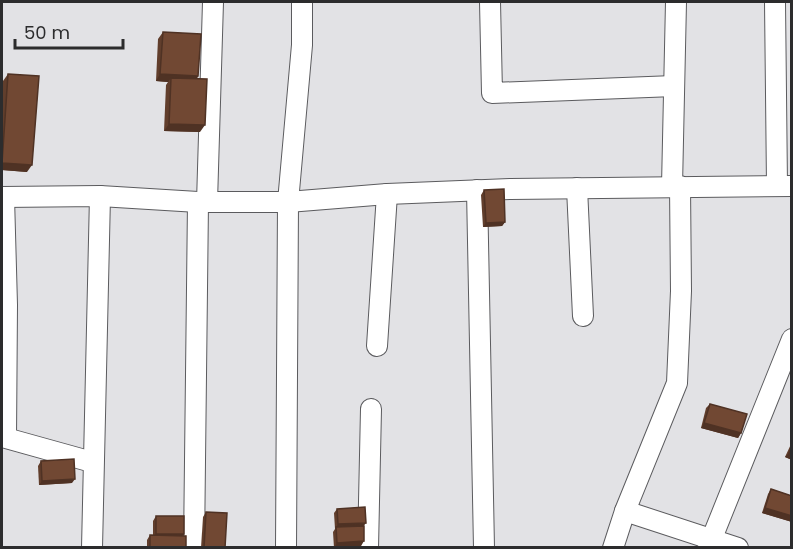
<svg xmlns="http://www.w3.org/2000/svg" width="793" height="549" viewBox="0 0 793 549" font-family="Poppins,sans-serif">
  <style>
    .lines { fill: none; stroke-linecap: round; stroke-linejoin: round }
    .minor-casing { stroke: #5b5b5e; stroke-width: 22 }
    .minor { stroke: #fff; stroke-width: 20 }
    .wall { fill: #613e2c }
    .shaded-wall { fill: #4f3224 }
    .building { fill: #714833; stroke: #4f3224; stroke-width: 1.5 }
  </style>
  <rect width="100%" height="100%" fill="#e2e2e5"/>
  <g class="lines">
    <!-- minor casing -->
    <g class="minor-casing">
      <g id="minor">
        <polyline points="490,2 492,93 674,86"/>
        <polyline points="775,2 777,186"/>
        <polyline points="672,186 676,2"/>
        <polyline points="577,188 583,316"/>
        <polyline points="477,190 484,548"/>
        <polyline points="2,197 100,196 198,202 288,202 387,194 510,189 792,186"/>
        <polyline points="4,197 7,305 6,437"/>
        <polyline points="207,202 213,2"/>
        <polyline points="377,346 387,194"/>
        <polyline points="2,437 92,462"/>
        <polyline points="625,511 738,548"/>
        <polyline points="92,548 100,196"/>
        <polyline points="194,548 198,202"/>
        <polyline points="286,548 288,202 302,45 302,2"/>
        <polyline points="368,548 371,409"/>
        <polyline points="613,548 625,511 677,383 681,291 680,186"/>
        <polyline points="708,548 792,339"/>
      </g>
    </g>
    <!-- minor -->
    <use href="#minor" class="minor"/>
  </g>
  <!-- wall -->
  <g class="wall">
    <polygon points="163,32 198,76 197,79 200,132 164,131 166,85 168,82 156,81 158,39"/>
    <polygon points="8,74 27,172 2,170 2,99 3,81"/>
    <polygon points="484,190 505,222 502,226 483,227 481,195"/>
    <polygon points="710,404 741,433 738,438 701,428 706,408"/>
    <polygon points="792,442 792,460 785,457"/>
    <polygon points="41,461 72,483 39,485 38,466"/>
    <polygon points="771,489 792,496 792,522 762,513 768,494"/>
    <polygon points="337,509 364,526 361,546 334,548 333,532 335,529 334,513"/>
    <polygon points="206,512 225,548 201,548 203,517"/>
    <polygon points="156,516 184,534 182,536 186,548 147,548 147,540 150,535 153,535 153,521"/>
  </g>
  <!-- shaded-wall -->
  <g class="shaded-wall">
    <polygon points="160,74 198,76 194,83 171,78 168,82 156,81"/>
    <polygon points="169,124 205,125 200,132 164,131"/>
    <polygon points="2,163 32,165 27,172 2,170"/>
    <polygon points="505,222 502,226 483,227 486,223"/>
    <polygon points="704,423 741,433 738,438 701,428"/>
    <polygon points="789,453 792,454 792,460 785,457"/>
    <polygon points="75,479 72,483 39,485 42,481"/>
    <polygon points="765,508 792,516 792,522 762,513"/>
    <polygon points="366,523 362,528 336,527 335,529 338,524"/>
    <polygon points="156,534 184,534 180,539 153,538"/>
    <polygon points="364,541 361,546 334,548 337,543"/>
  </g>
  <!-- building -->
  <g class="building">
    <polygon points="163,32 201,34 198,76 160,74"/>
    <polygon points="8,74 39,76 32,165 2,163"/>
    <polygon points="171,78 207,79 205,125 169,124"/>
    <polygon points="504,189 505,222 486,223 484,190"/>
    <polygon points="710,404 747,414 741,433 704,423"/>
    <polygon points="792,445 792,454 789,453"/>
    <polygon points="74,459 75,479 42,481 41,461"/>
    <polygon points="771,489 792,496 792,516 765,508"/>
    <polygon points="365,507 366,523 338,524 337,509"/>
    <polygon points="206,512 227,513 225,548 204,548"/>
    <rect x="156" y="516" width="28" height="18"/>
    <polygon points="364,526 364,541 337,543 336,527"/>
    <polygon points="150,535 186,536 186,548 150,548"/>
  </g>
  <!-- border -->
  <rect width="793" height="549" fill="none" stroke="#2c2c2d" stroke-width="6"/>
  <!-- scale -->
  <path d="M15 39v9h108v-9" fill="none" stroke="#2c2c2d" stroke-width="3"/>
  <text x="24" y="39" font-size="18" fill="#2c2c2d" stroke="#e2e2e5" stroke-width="4.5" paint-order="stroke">50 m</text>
</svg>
